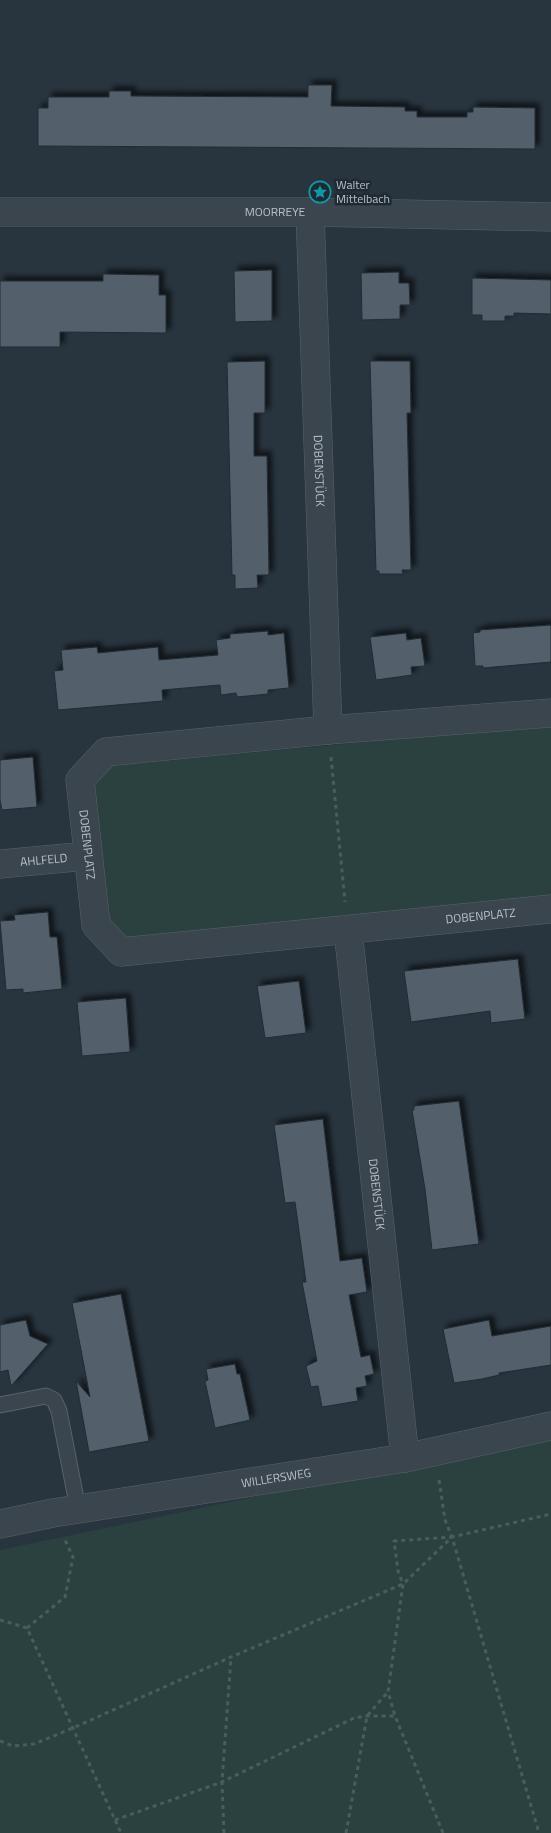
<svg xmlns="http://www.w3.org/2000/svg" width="551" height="1833" viewBox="0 0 551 1833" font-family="'Titillium Web',sans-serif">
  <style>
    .green { fill: #2b4140 }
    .building { fill: #535f6b; stroke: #222c35; filter: url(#shadow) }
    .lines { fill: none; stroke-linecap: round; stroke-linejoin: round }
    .lane-casing { stroke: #59636c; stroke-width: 17 }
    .street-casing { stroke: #59636c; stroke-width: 29 }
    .path { stroke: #4a5d5d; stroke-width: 3; stroke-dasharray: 4 4; stroke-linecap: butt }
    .lane { stroke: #3b454e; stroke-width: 15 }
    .street { stroke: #3b454e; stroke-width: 28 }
    .labels { text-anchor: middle; stroke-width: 5; stroke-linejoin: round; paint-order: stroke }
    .poi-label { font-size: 12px; fill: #b8c0c9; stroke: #202a33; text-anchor: start }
    .street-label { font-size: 12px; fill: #b8c0c9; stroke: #202a33 }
  </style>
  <defs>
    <filter id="shadow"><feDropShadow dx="4.5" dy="-4.5" stdDeviation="2.5" flood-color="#0009"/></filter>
  </defs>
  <rect width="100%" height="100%" fill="#28343e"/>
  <!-- green -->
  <g class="green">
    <polygon points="551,724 551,897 117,939 106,929 91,780 101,767"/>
    <polygon points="551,1435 551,1833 0,1833 0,1550"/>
  </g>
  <!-- building -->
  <g class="building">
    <polygon points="308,85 332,85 331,106 405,107 405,111 417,111 417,117 467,117 467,112 473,112 473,107 535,108 535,149 38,146 38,108 48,108 48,97 109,97 109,91 131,91 131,96 308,97"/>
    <polygon points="272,270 272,321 235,322 234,271"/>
    <polygon points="399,272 399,283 409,283 410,305 400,305 400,319 362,320 361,273"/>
    <polygon points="103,274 159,275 159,295 166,295 166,333 60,332 60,347 0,347 0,281 103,281"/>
    <polygon points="472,278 551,280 551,314 514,313 514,316 505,316 505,321 482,321 482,315 472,315"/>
    <polygon points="265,361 265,413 254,413 254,456 267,456 269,575 257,575 258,588 235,589 235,575 232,575 227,362"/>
    <polygon points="370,361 410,361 411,413 407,413 411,570 402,570 403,574 379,574 379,571 376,571"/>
    <polygon points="551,625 551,662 483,668 483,666 475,666 473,633 480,632 480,630"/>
    <polygon points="268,631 268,635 284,633 289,688 268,690 268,694 237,697 236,693 221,695 220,685 162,690 163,701 58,710 54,671 63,670 61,650 97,647 98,653 158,647 159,660 218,655 216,640 230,638 230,634"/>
    <polygon points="406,633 407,640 421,638 425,666 411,667 412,675 376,680 370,637"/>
    <polygon points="33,757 37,807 2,810 0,800 0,760"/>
    <polygon points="48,912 50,937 57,937 62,989 23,993 23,989 6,990 0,921 15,920 14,915"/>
    <polygon points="518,959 525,1019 491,1023 490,1011 411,1022 404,971"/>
    <polygon points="299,981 306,1033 265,1038 257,986"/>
    <polygon points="126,998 130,1052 82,1056 77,1002"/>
    <polygon points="459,1101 479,1244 432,1250 425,1189 412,1110 414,1110 414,1106"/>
    <polygon points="323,1119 340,1261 362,1258 367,1292 349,1295 361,1357 370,1355 374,1374 365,1376 367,1386 356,1388 358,1401 322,1407 318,1386 311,1387 306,1366 317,1361 302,1282 306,1282 295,1202 285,1203 274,1125"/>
    <polygon points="121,1294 149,1441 89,1452 76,1381 90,1397 72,1303"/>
    <polygon points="26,1320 30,1336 48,1344 11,1386 8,1370 0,1372 0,1325"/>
    <polygon points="489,1320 492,1336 551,1326 551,1365 499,1373 499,1375 482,1379 454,1383 443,1329"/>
    <polygon points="235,1364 237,1374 240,1374 250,1420 215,1428 205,1381 208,1380 206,1369"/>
  </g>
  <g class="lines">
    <!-- lane casing -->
    <g class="lane-casing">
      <polyline id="lane" points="0,1405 46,1396 54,1400 59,1411 78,1509"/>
    </g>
    <!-- street casing -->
    <g class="street-casing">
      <g id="street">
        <path id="s1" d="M0,212H310L551,217"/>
        <path id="s2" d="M310,212L328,730"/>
        <path id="s3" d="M551,713L328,730L106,752L80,780L96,925L121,952L551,909"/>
        <path id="s4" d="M0,864L87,856"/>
        <path id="s5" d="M348,930L405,1458"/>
        <path id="s6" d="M0,1524L53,1513L405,1458L551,1426"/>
      </g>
    </g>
    <!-- path -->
    <g class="path">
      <polyline points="331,757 345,902"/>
      <polyline points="439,1480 445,1520 452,1537 539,1833"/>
      <polyline points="0,1620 27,1628 121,1833"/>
      <polyline points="27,1628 65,1597 73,1557 64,1538"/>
      <polyline points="0,1741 13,1746 34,1744 73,1728 231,1657 403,1584 452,1537 551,1514"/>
      <polyline points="115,1820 222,1782 354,1718 367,1716 395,1716"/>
      <polyline points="224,1833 222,1782 231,1657"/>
      <polyline points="346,1833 367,1716 388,1692"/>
      <polyline points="443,1833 395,1716 388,1692 403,1584 398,1571 394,1541 452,1537"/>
    </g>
    <!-- lane -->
    <use href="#lane" class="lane"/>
    <!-- street -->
    <use href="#street" class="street"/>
  </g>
  <!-- icons -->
  <defs>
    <g id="sight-ring" transform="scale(1.125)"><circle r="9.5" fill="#202a33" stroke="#0f9aa8" stroke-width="1.5"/><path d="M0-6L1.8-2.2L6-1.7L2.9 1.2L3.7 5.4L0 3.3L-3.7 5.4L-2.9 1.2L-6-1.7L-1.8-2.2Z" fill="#0f9aa8"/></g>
  </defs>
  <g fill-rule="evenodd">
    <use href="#sight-ring" x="320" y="192"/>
  </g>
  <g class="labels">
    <!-- poi labels -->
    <g class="poi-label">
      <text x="336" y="189">Walter<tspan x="336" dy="14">Mittelbach</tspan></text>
    </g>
    <!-- street labels -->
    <g class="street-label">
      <text dy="4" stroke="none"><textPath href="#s1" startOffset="275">MOORREYE</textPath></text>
      <text dy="4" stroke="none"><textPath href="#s2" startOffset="259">DOBENSTÜCK</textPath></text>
      <text dy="4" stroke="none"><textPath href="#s3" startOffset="550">DOBENPLATZ</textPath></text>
      <text dy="4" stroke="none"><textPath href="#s4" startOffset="44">AHLFELD</textPath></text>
      <text dy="4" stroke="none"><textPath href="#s3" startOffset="1029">DOBENPLATZ</textPath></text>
      <text dy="4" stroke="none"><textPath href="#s5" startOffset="266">DOBENSTÜCK</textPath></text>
      <text dy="4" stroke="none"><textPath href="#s6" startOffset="280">WILLERSWEG</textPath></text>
    </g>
  </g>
</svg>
